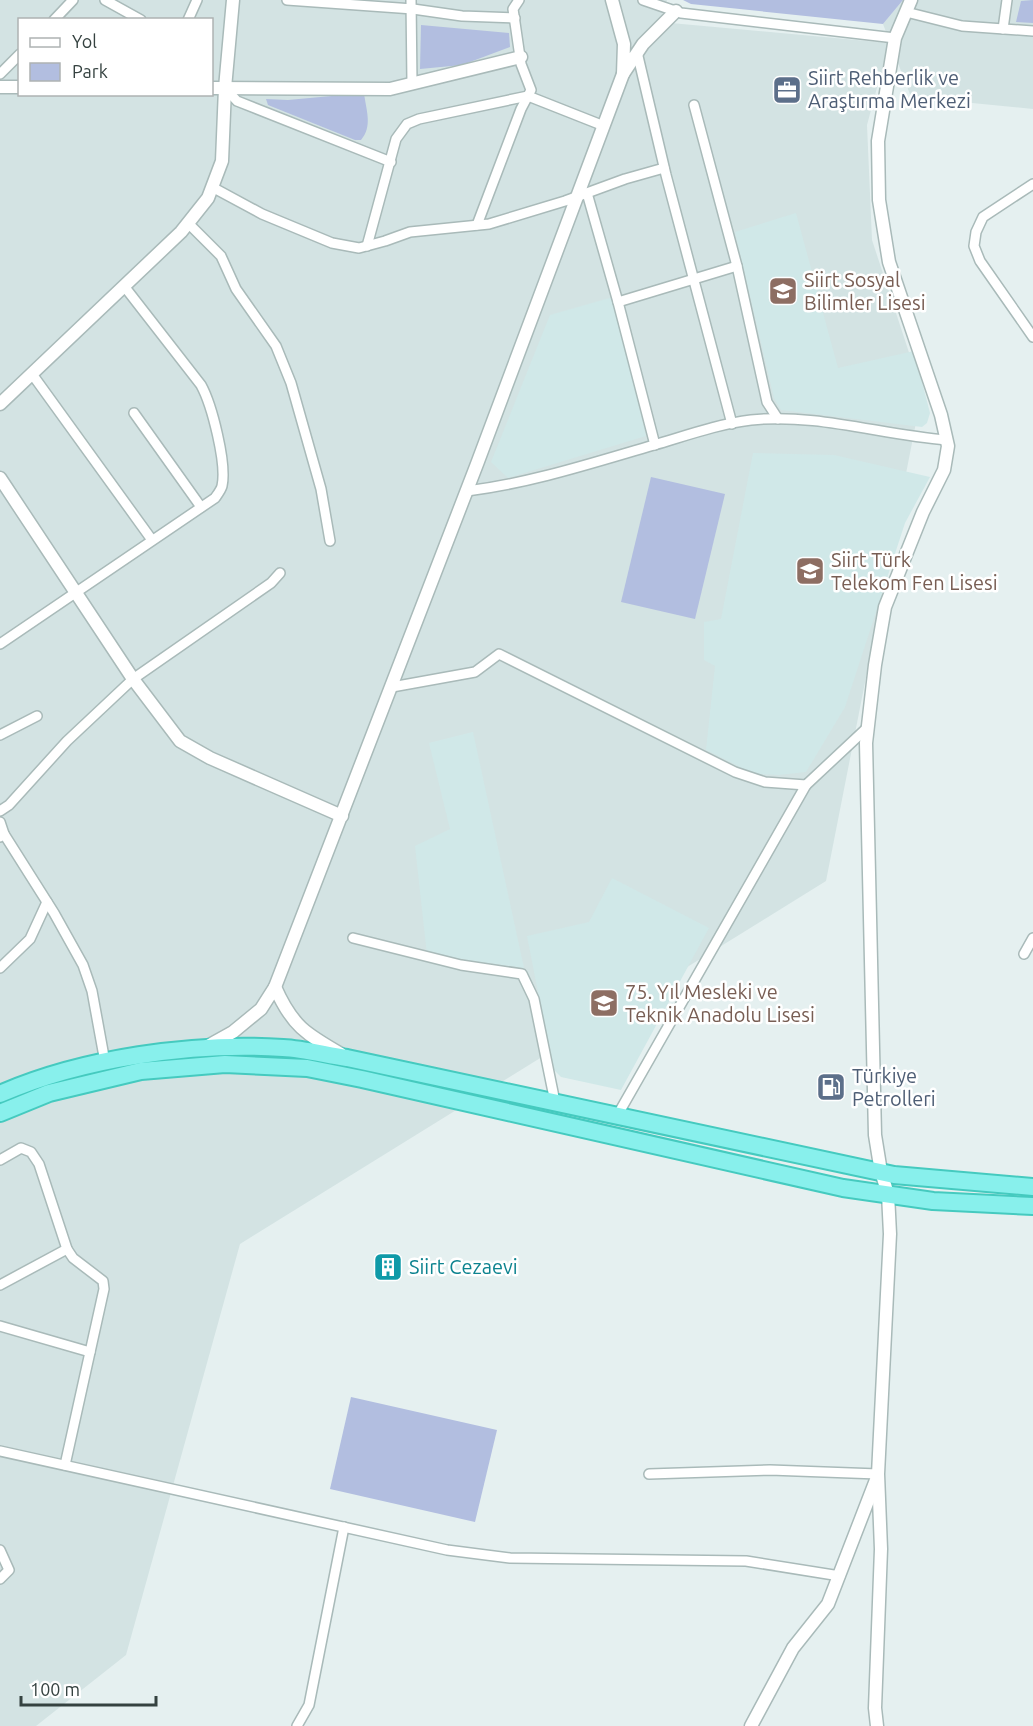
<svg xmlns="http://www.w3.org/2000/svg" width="1033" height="1726" viewBox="0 0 1033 1726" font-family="Ubuntu,sans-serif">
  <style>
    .residential { fill: #d3e3e3; fill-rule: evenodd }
    .education { fill: #d0e8e8 }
    .green { fill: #b2bee0 }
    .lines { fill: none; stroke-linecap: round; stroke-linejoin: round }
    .minor-casing { stroke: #a9bab9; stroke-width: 12 }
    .tertiary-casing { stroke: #a9bab9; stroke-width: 15 }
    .trunk-casing { stroke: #45cabf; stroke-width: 20 }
    .minor { stroke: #fff; stroke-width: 9 }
    .tertiary { stroke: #fff; stroke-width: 12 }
    .trunk { stroke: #88f0ec; stroke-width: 16 }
    .labels { text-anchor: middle; stroke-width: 5; stroke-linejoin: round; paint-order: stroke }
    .service-label { font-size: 20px; fill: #4e5e75; stroke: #fff; text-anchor: start }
    .education-label { font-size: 20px; fill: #785e54; stroke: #fff; text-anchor: start }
    .culture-label { font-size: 20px; fill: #0d838f; stroke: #fff; text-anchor: start }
  </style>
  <rect width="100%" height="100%" fill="#e5f0f0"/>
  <!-- residential -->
  <g class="residential">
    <path d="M0,0H667L660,22L889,43L867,125L872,240L922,392L826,881L240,1244L126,1655L36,1726H0ZM20,20H212V94H20Z"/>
    <polygon points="903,0 1033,0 1033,109 911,97 883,24"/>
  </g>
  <!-- education -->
  <g class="education">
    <polygon points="796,213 838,368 914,351 930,413 927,423 922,427 781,410 774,398 735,232"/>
    <polygon points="613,297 646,436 508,478 491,462 550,315"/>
    <polygon points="753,453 834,455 930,477 905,523 845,707 806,772 779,775 754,774 706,750 715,666 704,660 704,622 721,619"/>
    <polygon points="473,732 524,968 427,955 415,846 450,829 429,743"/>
    <polygon points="612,878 709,928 621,1090 561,1077 553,1069 527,936 589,922"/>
  </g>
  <!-- green -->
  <g class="green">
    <polygon points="683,0 903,0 883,24 691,4"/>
    <polygon points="1033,0 1033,23 1016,22 1021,1"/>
    <polygon points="421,25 509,33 510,47 462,65 420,69"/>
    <path d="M364,93C366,110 373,126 361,140H355L268,105L266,99L288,100Z"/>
    <polygon points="651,477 725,494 695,619 621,602"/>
    <polygon points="351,1397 497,1430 475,1522 330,1489"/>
  </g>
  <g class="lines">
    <!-- minor casing -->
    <g class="minor-casing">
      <g id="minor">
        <polyline points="105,0 141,20"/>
        <polyline points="287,0 413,9 462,16 515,18"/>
        <polyline points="411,0 412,83"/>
        <polyline points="643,0 681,13 895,38"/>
        <polyline points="906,12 962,26 1033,31"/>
        <polyline points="54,20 73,0"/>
        <polyline points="188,20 197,0"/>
        <polyline points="1003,29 1007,0"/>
        <polyline points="637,52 666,175 732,424"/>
        <polyline points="0,74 20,54"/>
        <polyline points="225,88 237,101 391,162"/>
        <polyline points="694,105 737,266 767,402 778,419"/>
        <polyline points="1033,184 983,217 976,232 974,246 980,261 1033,337"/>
        <polyline points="212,187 262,214 332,243 359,248 385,241 410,232 489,224 565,201 625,179 664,168"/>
        <polyline points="587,193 618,302 655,445"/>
        <polyline points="188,223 221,256 236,289 276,346 291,383 321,489 330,541"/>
        <polyline points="477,225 521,109 531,90 521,64 513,9 519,0"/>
        <polyline points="367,246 396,139 407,124 419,119 528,96 604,126"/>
        <polyline points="618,302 737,266"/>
        <polyline points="32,374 152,540"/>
        <polyline points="134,413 201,507"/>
        <path d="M467,491C531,483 592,463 654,445C685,436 718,424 751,420C816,413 882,435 946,440"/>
        <path d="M0,644L215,498C217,495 221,490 222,486C227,464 212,405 201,385L124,286"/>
        <polyline points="392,687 475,672 499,654 735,772 765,782 806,785 868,727"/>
        <polyline points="0,735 37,716"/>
        <polyline points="0,811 9,805 67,741 133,679 271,583 280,573"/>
        <polyline points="0,822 4,834 0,837"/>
        <polyline points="4,834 54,913 83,965 92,991 105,1062"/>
        <polyline points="353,938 461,965 522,974 534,999 555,1102"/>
        <polyline points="1024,954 1033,938"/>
        <polyline points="0,968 30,939 47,902"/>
        <polyline points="617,1116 806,785"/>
        <polyline points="0,1160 21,1148 31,1152 39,1164 67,1249 73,1258 103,1281 104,1289 65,1465"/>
        <polyline points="0,1285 67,1249"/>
        <polyline points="0,1326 90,1352"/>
        <polyline points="0,1451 447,1550 510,1558 746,1561 840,1576"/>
        <polyline points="649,1474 770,1470 878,1474"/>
        <polyline points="0,1550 9,1570 0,1579"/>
        <polyline points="297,1726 309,1705 344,1527"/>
      </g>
    </g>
    <!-- tertiary casing -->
    <g class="tertiary-casing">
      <g id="tertiary">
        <polyline points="612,0 624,44 623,74 643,44 676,11"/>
        <polyline points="0,87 20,87"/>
        <polyline points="212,88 390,89 521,57"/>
        <polyline points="0,404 181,232 208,198 222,161 225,88 233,0"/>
        <polyline points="0,478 133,679 180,741 210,758 342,816"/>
        <polyline points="275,987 477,464 623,74"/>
        <path d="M206,1047L233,1032L261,1009L275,987C292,1026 306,1034 341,1054"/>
        <polyline points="751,1726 793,1648 828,1604 876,1480"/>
        <polyline points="877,1726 875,1708 881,1549 878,1474 890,1234 888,1194 881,1172 875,1135 866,743 875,665 885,607 923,512 944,470 948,446 941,415 889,262 879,200 878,141 895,38 911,0"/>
      </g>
    </g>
    <!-- trunk casing -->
    <g class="trunk-casing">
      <g id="trunk">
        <path d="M0,1094C82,1058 194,1042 283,1048C304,1049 326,1055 347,1058L894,1175L1033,1187"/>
        <polyline points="0,1113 49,1093 141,1071 225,1064 307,1068 362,1079 843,1188 933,1201 1033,1206"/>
      </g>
    </g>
    <!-- minor -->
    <use href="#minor" class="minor"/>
    <!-- tertiary -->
    <use href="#tertiary" class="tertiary"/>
    <!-- trunk -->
    <use href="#trunk" class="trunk"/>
  </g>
  <!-- icons -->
  <defs>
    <g id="office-square" transform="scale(1.5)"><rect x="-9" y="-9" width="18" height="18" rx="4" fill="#5c6f8a" stroke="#fff"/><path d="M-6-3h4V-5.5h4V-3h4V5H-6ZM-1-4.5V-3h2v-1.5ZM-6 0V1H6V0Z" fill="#fff"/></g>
    <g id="school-square" transform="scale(1.5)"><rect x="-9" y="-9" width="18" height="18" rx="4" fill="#8d6e63" stroke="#fff"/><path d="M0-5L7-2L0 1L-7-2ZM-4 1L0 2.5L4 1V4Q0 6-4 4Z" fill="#fff"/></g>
    <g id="fuel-square" transform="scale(1.5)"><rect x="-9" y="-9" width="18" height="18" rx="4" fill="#5c6f8a" stroke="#fff"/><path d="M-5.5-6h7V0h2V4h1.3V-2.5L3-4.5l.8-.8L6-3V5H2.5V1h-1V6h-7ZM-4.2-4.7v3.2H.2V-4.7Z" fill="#fff"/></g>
    <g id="building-square" transform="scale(1.5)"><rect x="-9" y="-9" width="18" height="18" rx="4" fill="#0f9aa8" stroke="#fff"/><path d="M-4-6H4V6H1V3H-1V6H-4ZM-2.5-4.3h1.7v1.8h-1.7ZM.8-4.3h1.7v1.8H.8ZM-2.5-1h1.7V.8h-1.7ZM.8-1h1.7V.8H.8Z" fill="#fff"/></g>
  </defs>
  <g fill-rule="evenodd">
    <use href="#office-square" x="787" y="90"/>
    <use href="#school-square" x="783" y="291"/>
    <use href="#school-square" x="810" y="571"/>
    <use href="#school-square" x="604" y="1003"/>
    <use href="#fuel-square" x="831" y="1087"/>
    <use href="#building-square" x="388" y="1267"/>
  </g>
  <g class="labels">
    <!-- service labels -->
    <g class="service-label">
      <text x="808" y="85">Siirt Rehberlik ve<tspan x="808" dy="23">Araştırma Merkezi</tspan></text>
      <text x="852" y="1083">Türkiye<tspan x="852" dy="23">Petrolleri</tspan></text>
    </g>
    <!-- education labels -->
    <g class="education-label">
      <text x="804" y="287">Siirt Sosyal<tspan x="804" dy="23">Bilimler Lisesi</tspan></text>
      <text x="831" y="567">Siirt Türk<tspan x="831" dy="23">Telekom Fen Lisesi</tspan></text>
      <text x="625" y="999">75. Yıl Mesleki ve<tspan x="625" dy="23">Teknik Anadolu Lisesi</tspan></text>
    </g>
    <!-- culture labels -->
    <g class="culture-label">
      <text x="409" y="1274">Siirt Cezaevi</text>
    </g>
  </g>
  <!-- legend -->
  <rect x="18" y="18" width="195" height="78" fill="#ffffff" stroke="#aeb3b3" stroke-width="1.5"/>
  <rect x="30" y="38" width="30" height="9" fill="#ffffff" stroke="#aeb3b3" stroke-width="1.5"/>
  <text x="72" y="48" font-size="18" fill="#354240">Yol</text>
  <rect x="30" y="63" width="30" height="18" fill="#b2bee0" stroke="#aeb3b3" stroke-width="1.5"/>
  <text x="72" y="78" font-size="18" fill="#354240">Park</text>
  <!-- scale -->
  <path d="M21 1696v9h135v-9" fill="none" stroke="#354240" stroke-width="3"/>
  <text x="30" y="1696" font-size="18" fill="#354240" stroke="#ffffff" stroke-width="4.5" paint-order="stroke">100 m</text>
</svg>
